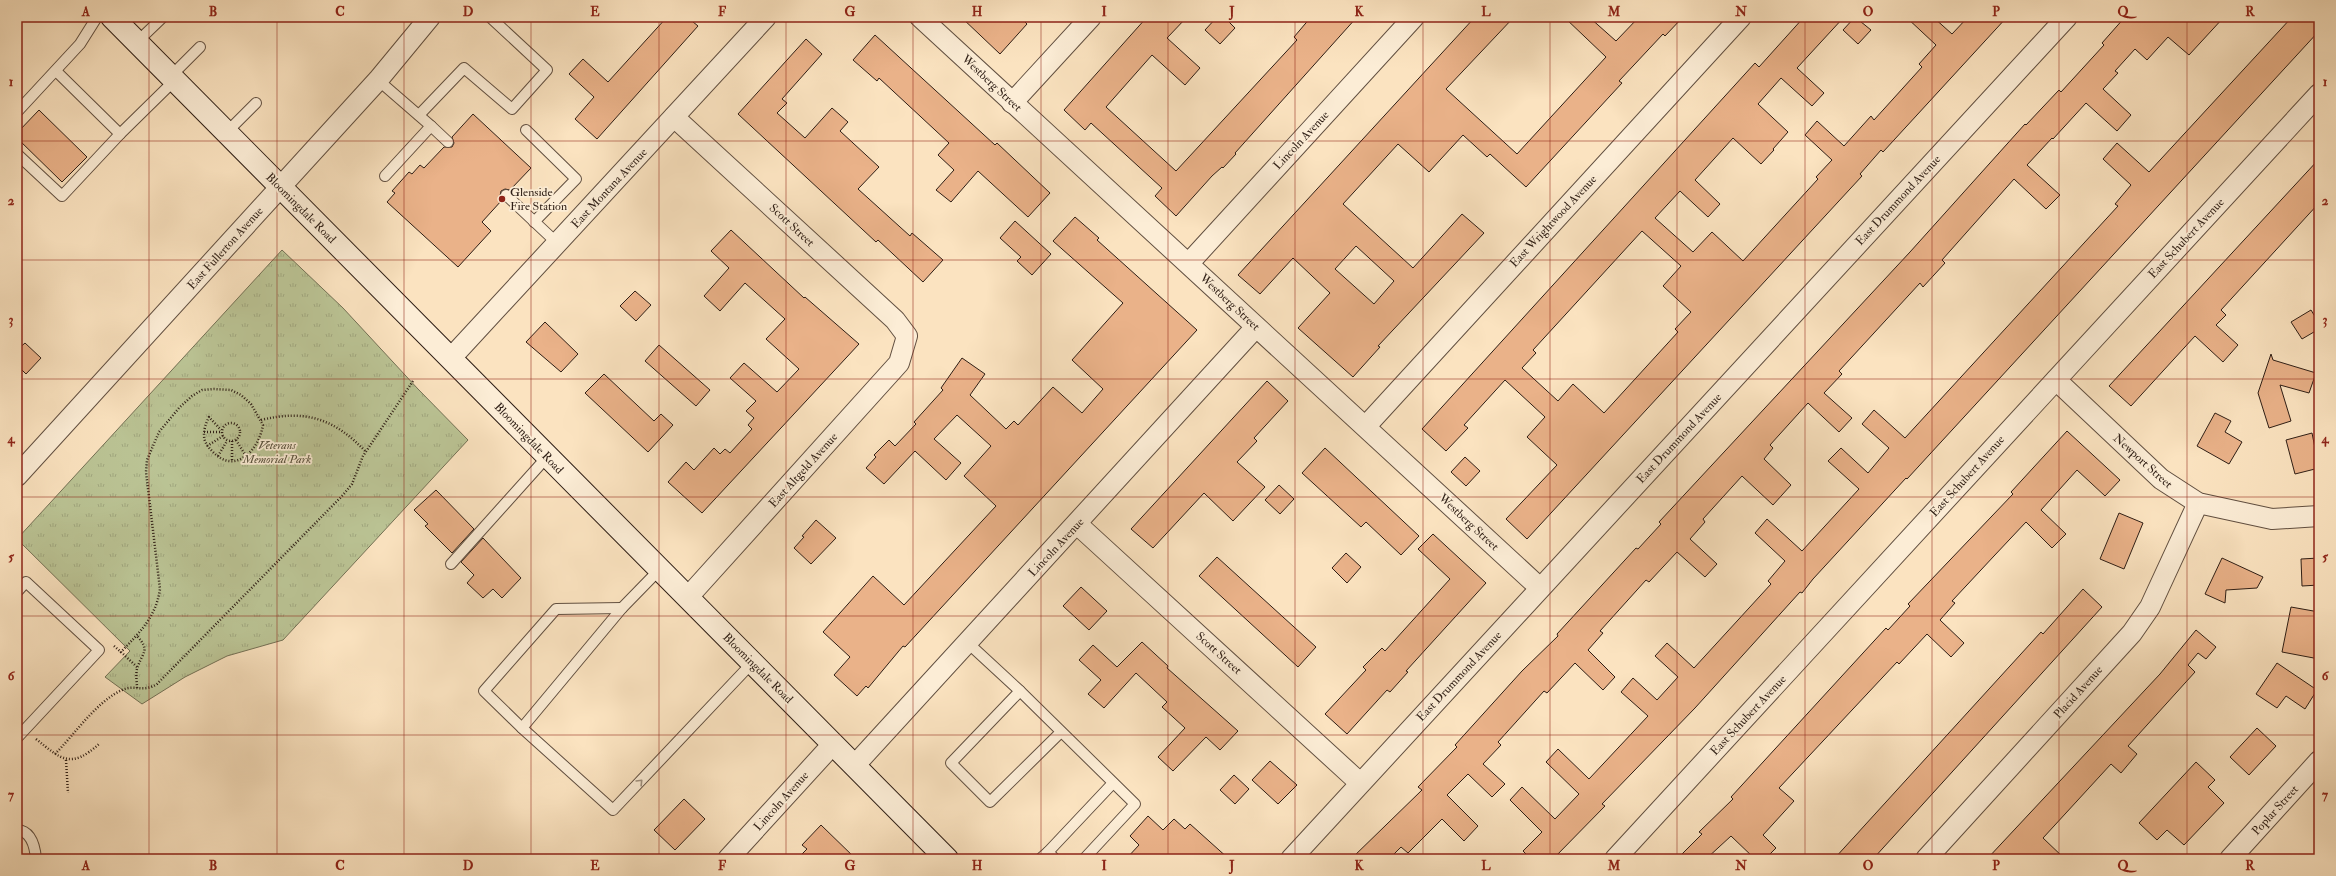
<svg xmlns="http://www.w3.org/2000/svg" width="2336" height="876" viewBox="0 0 2336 876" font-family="'IM FELL Double Pica',serif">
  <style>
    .park { fill: url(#park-tufts); stroke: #747155 }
    .building { fill: #eab289; stroke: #2e1e15; fill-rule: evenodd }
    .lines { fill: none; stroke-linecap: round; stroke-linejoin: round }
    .lane-casing { stroke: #614f40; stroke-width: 12 }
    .street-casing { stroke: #614f40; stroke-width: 22 }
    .secondary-casing { stroke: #2e1e15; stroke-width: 24 }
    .path { stroke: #2e1e15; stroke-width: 2.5; stroke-dasharray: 1 2; stroke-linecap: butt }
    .lane { stroke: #fcedd6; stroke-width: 10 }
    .street { stroke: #fcedd6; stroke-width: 20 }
    .secondary { stroke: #fcedd6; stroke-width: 22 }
    .oneway { stroke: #9f907f }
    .grid { fill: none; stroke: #8f2418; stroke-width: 1; stroke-opacity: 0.55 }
    .poi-dot { fill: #8f2418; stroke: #fcedd6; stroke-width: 1.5 }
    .labels { text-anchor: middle; stroke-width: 3.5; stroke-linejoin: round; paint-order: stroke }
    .street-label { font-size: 12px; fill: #2e1e15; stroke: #fcedd6 }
    .poi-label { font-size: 12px; fill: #2e1e15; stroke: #fcedd6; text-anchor: start }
    .park-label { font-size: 12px; font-style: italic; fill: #58503b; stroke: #fcedd6 }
    .neatline { fill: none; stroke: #8f2418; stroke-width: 1.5 }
    .grid-label { font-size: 13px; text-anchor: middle; font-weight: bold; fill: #8f2418 }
  </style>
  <defs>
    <pattern id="park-tufts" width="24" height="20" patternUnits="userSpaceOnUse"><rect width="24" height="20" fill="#bbc495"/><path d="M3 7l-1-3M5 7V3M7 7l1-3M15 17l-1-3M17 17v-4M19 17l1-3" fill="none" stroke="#a1a880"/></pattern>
  </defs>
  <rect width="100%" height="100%" fill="#fbe3c0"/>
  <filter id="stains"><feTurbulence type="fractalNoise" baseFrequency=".005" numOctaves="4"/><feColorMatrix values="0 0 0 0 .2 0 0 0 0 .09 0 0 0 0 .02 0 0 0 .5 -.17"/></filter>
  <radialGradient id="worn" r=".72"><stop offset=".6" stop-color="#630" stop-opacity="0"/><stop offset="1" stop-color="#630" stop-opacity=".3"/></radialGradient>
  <!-- park -->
  <polygon class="park" points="282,250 343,308 418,389 468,440 283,640 227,656 185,677 142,704 105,677 130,651 17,539"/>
  <!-- building -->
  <g class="building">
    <polygon points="667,17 687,17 698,26 597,139 575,119 594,97 569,74 583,59 608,82"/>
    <polygon points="961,17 1020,17 1027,24 1000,54"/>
    <polygon points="1147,17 1187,17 1167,38 1200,68 1185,85 1152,55 1106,107 1176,171 1297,40 1294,37 1311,17 1357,17 1235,153 1236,154 1223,168 1222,167 1212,176 1176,216 1155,196 1162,188 1091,123 1085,130 1064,110"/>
    <polygon points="1217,17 1224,17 1235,28 1220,44 1205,30"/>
    <path d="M1475,17H1514L1446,89L1517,154L1606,57L1564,17H1589L1616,41L1639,17H1683L1665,36L1663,34L1619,81L1622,83L1526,187L1490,154L1487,157L1463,135L1429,172L1398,144L1343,204L1413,268L1462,214L1484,233L1378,346L1380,347L1353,377L1298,328L1330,293L1293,258L1260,294L1238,275ZM1356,246L1394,281L1374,304L1335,269Z"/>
    <path d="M1804,17H1844L1797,68L1824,93L1812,106L1781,78L1758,104L1788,132L1773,149L1774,150L1761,164L1733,138L1695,180L1720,204L1708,217L1680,191L1655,218L1693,252L1712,232L1743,261L1818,179L1816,177L1832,160L1805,135L1817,121L1844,146L1871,116L1874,120L1922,67L1919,64L1936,45L1906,17H1933L1952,34L1968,17H2007L1883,152L1881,150L1860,174L1862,176L1850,189L1527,539L1506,519L1557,465L1527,437L1545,417L1505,380L1464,425L1468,428L1446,451L1422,429L1755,63L1759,67ZM1642,231L1681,266L1663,286L1691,312L1675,329L1678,332L1604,413L1573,384L1558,401L1522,368L1536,353L1533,350Z"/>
    <polygon points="1855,17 1871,30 1858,44 1843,30"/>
    <polygon points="2125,17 2224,17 2189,55 2168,37 2147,60 2135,49 2115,71 2118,73 2103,89 2131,115 2117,131 2086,103 2053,139 2052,138 2027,165 2060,195 2046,209 2014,179 1942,260 1945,263 1923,287 1920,283 1839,371 1842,374 1824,393 1852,418 1839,432 1808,403 1770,445 1773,448 1764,459 1791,485 1773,505 1742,476 1703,519 1705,522 1690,539 1717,564 1705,577 1677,552 1649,582 1646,580 1600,631 1603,633 1588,650 1615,677 1603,690 1575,663 1547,693 1544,691 1498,742 1501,745 1483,764 1505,784 1492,797 1468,774 1447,795 1478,826 1464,841 1442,819 1408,853 1401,847 1389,859 1351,859 1422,790 1418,787 1457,747 1455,745 1522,671 1558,636 1557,634 1636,548 1638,549 1661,524 1659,522 1910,252 2025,124 2026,125 2059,90 2061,92 2104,45 2102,43"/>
    <polygon points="2292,17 2319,17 2319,31 1907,479 1906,478 1813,579 1802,593 1800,592 1695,708 1602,804 1605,806 1553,859 1531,859 1523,851 1542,832 1510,800 1522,787 1555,819 1579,794 1546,762 1558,749 1589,779 1648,716 1621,692 1633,678 1657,700 1678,677 1655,656 1667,643 1694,668 1771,584 1768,581 1785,561 1755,533 1767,519 1802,551 1859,489 1828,461 1841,448 1868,473 1889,448 1862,424 1874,410 1905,438 2118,206 2115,204 2131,185 2103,159 2117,143 2149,172"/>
    <polygon points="875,35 995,145 997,143 1050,193 1028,217 978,171 951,202 936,190 954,170 938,155 949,143 879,78 877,81 853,60"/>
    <polygon points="806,39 822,54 782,99 787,103 777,113 805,138 832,108 848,122 840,131 879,167 858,189 910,236 912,233 943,260 923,282 878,240 876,242 738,114"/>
    <polygon points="39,110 87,157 62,182 17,138 17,133"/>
    <polygon points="473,114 531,168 510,190 505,189 501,191 500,196 502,200 482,222 491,231 458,267 387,202 395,193 392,191 409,172 412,174 420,165 424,168 444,147 452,147 454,143 452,137"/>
    <polygon points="2319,159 2319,203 2221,310 2226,315 2216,325 2238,345 2223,362 2195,336 2131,406 2109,386"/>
    <polygon points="1075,217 1099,238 1097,240 1197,330 905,647 903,646 868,688 866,686 857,696 834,675 850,657 823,632 873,576 904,605 996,506 964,476 991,446 957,415 934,439 961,463 946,480 915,451 884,484 866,468 876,457 874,455 889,440 895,446 916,424 914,422 943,390 941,388 962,358 985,374 970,395 1006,429 1014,421 1018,425 1053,387 1082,413 1103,389 1072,360 1123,303 1053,241"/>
    <polygon points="1015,221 1051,254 1032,275 1017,261 1021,257 1000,238"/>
    <polygon points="731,230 804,298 805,297 859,344 702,513 668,482 686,462 694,470 714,448 720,454 725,449 730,453 752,429 748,425 754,418 746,411 756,401 730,378 744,363 777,392 799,369 766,339 785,319 745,283 720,311 704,296 729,268 711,251"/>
    <polygon points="635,291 651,305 636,321 620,306"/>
    <polygon points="2311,310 2319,323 2319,329 2302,339 2291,322"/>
    <polygon points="545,322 578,354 561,372 526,342"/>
    <polygon points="25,343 41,358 26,374 17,365 17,350"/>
    <polygon points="659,345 710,390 696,406 645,361"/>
    <polygon points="2271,354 2273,360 2316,373 2309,393 2280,385 2291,421 2269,428 2258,393"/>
    <polygon points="604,374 654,421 661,414 673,425 648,452 585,393"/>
    <polygon points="1267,381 1288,401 1254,438 1257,441 1237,462 1265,487 1233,521 1204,493 1153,548 1131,529"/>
    <polygon points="2215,413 2231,421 2225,432 2242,442 2229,464 2197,446"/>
    <polygon points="2067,431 2120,480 2105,496 2077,470 2041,510 2066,534 2052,548 2026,522 1994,556 1952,601 1955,603 1940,620 1964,643 1951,657 1927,634 1899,664 1897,662 1779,788 1794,801 1763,835 1776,848 1765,859 1755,859 1731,836 1706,859 1677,859 1702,834 1699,832 1733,799 1731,797 1874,641 1886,628 1888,630 1910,606 1908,604 2013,494 2011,492"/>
    <polygon points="2312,433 2319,468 2295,474 2286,440"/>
    <polygon points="1325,448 1419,536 1401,555 1366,522 1361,527 1302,473"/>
    <polygon points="1465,457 1480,471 1466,486 1451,472"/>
    <polygon points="1279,485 1294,499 1280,514 1265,500"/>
    <polygon points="436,490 474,529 452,553 425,526 428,524 414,510"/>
    <polygon points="2119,513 2143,523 2124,569 2100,559"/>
    <polygon points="816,520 836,538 811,564 794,548 804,537 802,536"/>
    <polygon points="1433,534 1486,583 1406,671 1408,672 1390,692 1387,690 1347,734 1325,714 1366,670 1363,667 1382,648 1385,651 1450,579 1418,549"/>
    <polygon points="483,538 521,578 502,598 493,589 483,598 467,583 474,575 461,562"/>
    <polygon points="1346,553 1361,567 1347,583 1332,568"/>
    <polygon points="1217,557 1316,647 1298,667 1199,576"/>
    <polygon points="2222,558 2263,577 2257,588 2226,590 2225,603 2205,594"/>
    <polygon points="2319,558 2319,585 2302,586 2301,559"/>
    <polygon points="1081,587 1107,611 1089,630 1063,606"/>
    <polygon points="2083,589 2102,607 1873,859 1834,859 2041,632 2043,634"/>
    <polygon points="2291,607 2319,612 2319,659 2282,652"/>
    <polygon points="2196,630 2216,647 2206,659 2198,653 2188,665 2195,672 2128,746 2137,754 2121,773 2111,764 2043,838 2065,859 1987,859 2160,674"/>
    <polygon points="1142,642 1168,666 1167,668 1238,731 1220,750 1206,737 1173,771 1158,757 1185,728 1162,707 1167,702 1136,673 1104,708 1088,694 1101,680 1079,660 1093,645 1117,667"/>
    <polygon points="2277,663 2317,690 2305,709 2286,696 2277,708 2256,694"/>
    <polygon points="2257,728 2276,746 2249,775 2230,757"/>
    <polygon points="1270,761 1297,785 1278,804 1252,780"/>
    <polygon points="2196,762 2215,780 2208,787 2224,803 2184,845 2167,830 2157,840 2139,823"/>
    <polygon points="1234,775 1249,789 1235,804 1220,790"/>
    <polygon points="684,799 705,819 675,850 654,830"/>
    <polygon points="1148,816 1163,830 1174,819 1185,829 1190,824 1229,859 1126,859 1139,845 1130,836"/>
    <polygon points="821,825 856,859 797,859 807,849 802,845"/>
  </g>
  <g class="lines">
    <!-- lane casing -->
    <g class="lane-casing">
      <g id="lane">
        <polyline points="137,42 163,17"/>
        <polyline points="56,71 120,134"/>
        <polyline points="171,76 200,47"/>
        <polyline points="378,80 431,126 385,176"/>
        <polyline points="17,112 80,44 97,17"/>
        <polyline points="419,115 464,68 512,109 547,70 490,17"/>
        <polyline points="431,126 448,142"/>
        <polyline points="526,130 576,179 534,222"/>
        <polyline points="226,133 256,103"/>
        <polyline points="17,154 62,196 120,134 175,80"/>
        <polyline points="506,195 557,243"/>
        <polyline points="451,564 547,457"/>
        <polyline points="660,569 622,608 522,728 613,810 752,663"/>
        <polyline points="17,592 26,582 99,650 17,738"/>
        <polyline points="968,643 1020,691 1135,804 1084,859"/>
        <polyline points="1020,691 951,763 990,802 1061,732"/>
        <polyline points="522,728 484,691 556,609 622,608"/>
        <path d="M17,830C32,831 35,847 36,859"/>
        <polyline points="1048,852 1113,783"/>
        <polyline points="1040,859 1048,852 1055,859"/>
      </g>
    </g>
    <!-- street casing -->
    <g class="street-casing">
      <g id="street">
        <polyline points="920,17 1540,588"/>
        <polyline points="1012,103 1091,17"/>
        <polyline points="674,117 895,320 907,336 899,363 688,597"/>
        <polyline points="1189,263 1414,17"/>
        <polyline points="451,358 766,17"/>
        <polyline points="2056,380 2161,479 2198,503 2272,519 2319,516"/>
        <polyline points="1366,426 1741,17"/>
        <polyline points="17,476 378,80 430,17"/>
        <polyline points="1077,524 1360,783"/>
        <polyline points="855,765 1256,327"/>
        <polyline points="728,859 833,744"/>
        <polyline points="1291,859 2067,17"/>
        <polyline points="1615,859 2319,94"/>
        <polyline points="1926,859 2132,633 2150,607 2198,503"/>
        <polyline points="2230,859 2319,761"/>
      </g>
    </g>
    <!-- secondary casing -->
    <g class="secondary-casing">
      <polyline id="secondary" points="112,17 947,859"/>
    </g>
    <!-- path -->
    <g class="path">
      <path d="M261,420C306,409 335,419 366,452"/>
      <circle cx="231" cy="432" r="9"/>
      <polyline points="204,432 221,432"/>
      <polyline points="236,440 246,456"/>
      <polyline points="232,441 232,461"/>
      <polyline points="207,446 223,436"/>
      <polyline points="218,456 227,441"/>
      <polyline points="114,646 121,652"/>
      <path d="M137,667L121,652C140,632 156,617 160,589L146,472L147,460L159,432L179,408L192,396L202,390L214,389L231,390L241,395L251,404L263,425C259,450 235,476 212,451C208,447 204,442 204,435C204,429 206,423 209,417L221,430"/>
      <path d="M137,688C137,682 135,672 138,666C143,652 150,650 137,636"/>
      <path d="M36,739C62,760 71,769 99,744"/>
      <path d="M55,754C74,735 97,701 122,690C135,684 143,693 157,684L343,495L352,484L363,456L413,381"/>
      <polyline points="66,760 68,793"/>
    </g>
    <!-- lane -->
    <use href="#lane" class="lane"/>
    <!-- street -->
    <use href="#street" class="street"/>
    <!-- secondary -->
    <use href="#secondary" class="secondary"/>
  </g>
  <!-- one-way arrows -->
  <defs><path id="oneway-chevron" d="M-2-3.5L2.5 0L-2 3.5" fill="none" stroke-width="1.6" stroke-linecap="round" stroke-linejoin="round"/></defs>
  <use class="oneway" href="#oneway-chevron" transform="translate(640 782) rotate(-46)"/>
  <!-- grid -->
  <path class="grid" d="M149,17V859M277,17V859M404,17V859M531,17V859M659,17V859M786,17V859M913,17V859M1041,17V859M1168,17V859M1295,17V859M1423,17V859M1550,17V859M1677,17V859M1805,17V859M1932,17V859M2059,17V859M2187,17V859M17,141H2319M17,260H2319M17,379H2319M17,497H2319M17,616H2319M17,735H2319"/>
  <!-- markers -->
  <circle class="poi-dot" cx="502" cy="199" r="4"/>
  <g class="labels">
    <!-- street labels -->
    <g class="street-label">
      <text transform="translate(992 83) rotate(43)" y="4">Westberg Street</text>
      <text transform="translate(1301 140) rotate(-47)" y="4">Lincoln Avenue</text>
      <text transform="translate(609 188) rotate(-47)" y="4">East Montana Avenue</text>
      <text transform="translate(1898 200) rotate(-47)" y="4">East Drummond Avenue</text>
      <text transform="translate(301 208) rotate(45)" y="4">Bloomingdale Road</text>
      <text transform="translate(1553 221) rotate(-47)" y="4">East Wrightwood Avenue</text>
      <text transform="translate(792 225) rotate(43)" y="4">Scott Street</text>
      <text transform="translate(2186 238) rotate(-47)" y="4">East Schubert Avenue</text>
      <text transform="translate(225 248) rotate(-48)" y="4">East Fullerton Avenue</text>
      <text transform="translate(1230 302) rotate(43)" y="4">Westberg Street</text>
      <text transform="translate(529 438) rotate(46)" y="4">Bloomingdale Road</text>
      <text transform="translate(1679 438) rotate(-47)" y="4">East Drummond Avenue</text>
      <text transform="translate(2143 461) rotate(42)" y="4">Newport Street</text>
      <text transform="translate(803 470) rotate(-48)" y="4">East Altgeld Avenue</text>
      <text transform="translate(1967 476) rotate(-48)" y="4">East Schubert Avenue</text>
      <text transform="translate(1469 522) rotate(43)" y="4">Westberg Street</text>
      <text transform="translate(1056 547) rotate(-47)" y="4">Lincoln Avenue</text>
      <text transform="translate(1219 653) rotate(42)" y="4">Scott Street</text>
      <text transform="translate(758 668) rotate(45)" y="4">Bloomingdale Road</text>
      <text transform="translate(1459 676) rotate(-47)" y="4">East Drummond Avenue</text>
      <text transform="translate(2078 692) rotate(-48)" y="4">Placid Avenue</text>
      <text transform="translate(1748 715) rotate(-47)" y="4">East Schubert Avenue</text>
      <text transform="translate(781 801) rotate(-48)" y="4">Lincoln Avenue</text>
      <text transform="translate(2275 810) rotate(-48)" y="4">Poplar Street</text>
    </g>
    <!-- poi labels -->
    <g class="poi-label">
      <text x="510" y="196">Glenside<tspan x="510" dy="14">Fire Station</tspan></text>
    </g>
    <!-- park labels -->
    <g class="park-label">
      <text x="277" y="449">Veterans<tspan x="277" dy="14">Memorial Park</tspan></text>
    </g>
  </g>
  <!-- margin -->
  <rect width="2336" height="876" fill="none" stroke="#fbe3c0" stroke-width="44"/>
  <rect x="22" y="22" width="2292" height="832" class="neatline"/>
  <g class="grid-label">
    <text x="86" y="16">A</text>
    <text x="213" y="16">B</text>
    <text x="340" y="16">C</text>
    <text x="468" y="16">D</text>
    <text x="595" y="16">E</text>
    <text x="722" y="16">F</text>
    <text x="850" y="16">G</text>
    <text x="977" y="16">H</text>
    <text x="1104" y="16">I</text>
    <text x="1232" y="16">J</text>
    <text x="1359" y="16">K</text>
    <text x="1486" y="16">L</text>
    <text x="1614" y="16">M</text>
    <text x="1741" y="16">N</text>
    <text x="1868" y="16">O</text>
    <text x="1996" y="16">P</text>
    <text x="2123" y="16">Q</text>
    <text x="2250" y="16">R</text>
    <text x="11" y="86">1</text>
    <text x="2325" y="86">1</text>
    <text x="11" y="205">2</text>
    <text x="2325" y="205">2</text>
    <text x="11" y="324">3</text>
    <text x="2325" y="324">3</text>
    <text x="11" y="443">4</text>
    <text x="2325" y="443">4</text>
    <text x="11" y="561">5</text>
    <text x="2325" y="561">5</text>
    <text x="11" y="680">6</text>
    <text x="2325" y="680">6</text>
    <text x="11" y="799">7</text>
    <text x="2325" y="799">7</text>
    <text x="86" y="870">A</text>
    <text x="213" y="870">B</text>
    <text x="340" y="870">C</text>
    <text x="468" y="870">D</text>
    <text x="595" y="870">E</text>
    <text x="722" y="870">F</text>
    <text x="850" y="870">G</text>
    <text x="977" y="870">H</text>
    <text x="1104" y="870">I</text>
    <text x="1232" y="870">J</text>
    <text x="1359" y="870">K</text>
    <text x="1486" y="870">L</text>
    <text x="1614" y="870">M</text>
    <text x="1741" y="870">N</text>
    <text x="1868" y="870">O</text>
    <text x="1996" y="870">P</text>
    <text x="2123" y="870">Q</text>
    <text x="2250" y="870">R</text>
  </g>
  <rect width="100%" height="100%" filter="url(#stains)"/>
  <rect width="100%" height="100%" fill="url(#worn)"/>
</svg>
